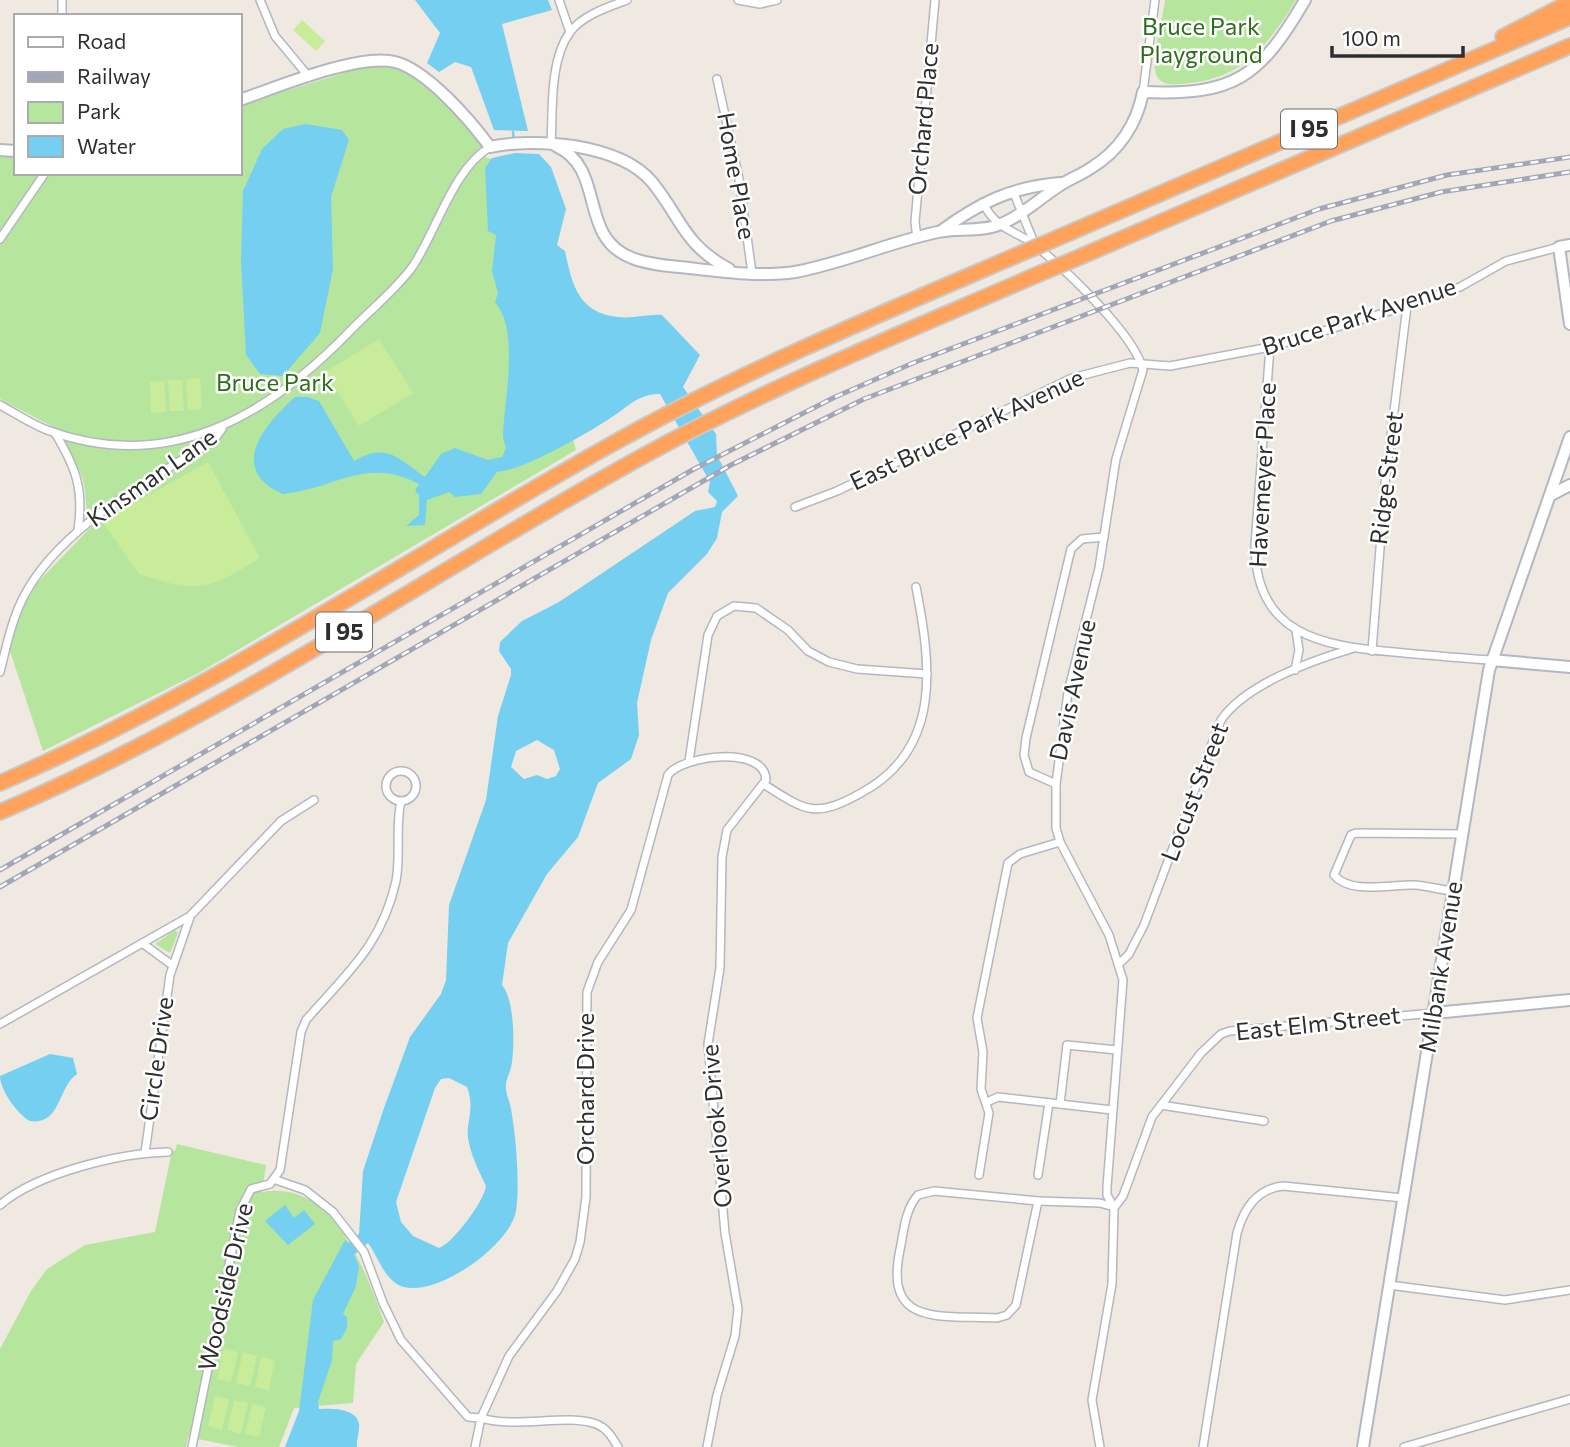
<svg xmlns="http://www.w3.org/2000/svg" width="1570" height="1447" viewBox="0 0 1570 1447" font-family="Commissioner,sans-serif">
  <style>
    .green { fill: #b6e59e }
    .pitch { fill: #c9ec9a }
    .water { fill: #75cff0; fill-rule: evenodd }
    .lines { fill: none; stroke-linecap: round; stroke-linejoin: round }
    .stream { stroke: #75cff0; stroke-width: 2.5 }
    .street-casing { stroke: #b4b7c1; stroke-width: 10 }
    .secondary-casing { stroke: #b4b7c1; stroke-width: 14 }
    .highway-casing { stroke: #c9c9c9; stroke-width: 18 }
    .street { stroke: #fff; stroke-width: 7 }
    .secondary { stroke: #fff; stroke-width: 10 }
    .highway { stroke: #ffa35c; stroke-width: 14 }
    .rail-casing { stroke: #a3a6b8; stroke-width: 5 }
    .rail { stroke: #fff; stroke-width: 2.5; stroke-dasharray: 8; stroke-linecap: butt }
    .highway-bridge-casing { stroke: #c9c9c9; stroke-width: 18; stroke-linecap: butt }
    .highway-bridge { stroke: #ffa35c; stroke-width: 14 }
    .labels { text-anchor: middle; stroke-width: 5; stroke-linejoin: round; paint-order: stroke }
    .shield { fill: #fff; stroke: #6d6d6d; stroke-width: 2 }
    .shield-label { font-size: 23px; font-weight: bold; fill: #2e2e2e }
    .park-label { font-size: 24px; fill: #2c6e1b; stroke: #fff }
    .street-label { font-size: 24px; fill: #2e2e2e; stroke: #fff }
  </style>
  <rect width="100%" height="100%" fill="#efe9e1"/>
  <!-- green -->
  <g class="green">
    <path d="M1165,0H1296C1265,50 1241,80 1180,84C1168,85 1157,84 1155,70C1152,54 1163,18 1165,0Z"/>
    <path d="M383,65L415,76L427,86L472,131L487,158L500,161L576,450L197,674L43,751L9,648L25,603L38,582L92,526C83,510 88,494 82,477C76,460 65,449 61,431L0,399V153L16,154V173H240V105L356,69Z"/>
    <polygon points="175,930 178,933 170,953 155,944"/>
    <path d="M177,1144L266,1165L262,1192C334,1179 365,1270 384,1322L356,1364L353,1403L294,1408L279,1447H238L188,1437L186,1447H0V1349L31,1291L47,1269L85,1245L155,1232L172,1151H175Z"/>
  </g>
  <!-- pitch -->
  <g class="pitch">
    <polygon points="302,20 325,41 316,51 293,30"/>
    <polygon points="379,339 413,393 359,426 325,372"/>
    <polygon points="200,378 202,409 188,410 186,379"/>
    <polygon points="168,380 182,380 184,411 170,411"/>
    <polygon points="164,381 166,412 151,413 150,382"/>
    <path d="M208,462L260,558C209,590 198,594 139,574L102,521Z"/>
    <polygon points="224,1349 238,1352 231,1382 217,1379"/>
    <polygon points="243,1352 257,1356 250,1386 236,1383"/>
    <polygon points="261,1357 275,1360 269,1390 255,1387"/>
    <polygon points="215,1396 229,1399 222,1430 208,1426"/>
    <polygon points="234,1400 248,1403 241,1434 227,1430"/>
    <polygon points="252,1404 266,1407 259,1437 245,1434"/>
  </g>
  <!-- water -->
  <g class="water">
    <polygon points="415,0 548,0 552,10 502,24 528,131 494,130 471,67 455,62 439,72 427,63 440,33"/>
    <polygon points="306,124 342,130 349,140 331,197 333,269 320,333 283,376 260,374 246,355 241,261 243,191 262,149 283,129"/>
    <path d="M515,153L539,154L551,167L566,209L557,245L565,251C572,284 578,313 618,317C632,319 648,314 662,315L700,355L683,387L716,434L717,455L738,496L722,512L717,538L707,554L668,593L651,640L637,703L639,735L631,759L598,783L578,837L547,874L508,943L502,985C515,1000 515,1048 511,1068C509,1075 505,1082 506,1088C506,1095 510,1102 511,1109C516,1136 520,1184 516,1211C510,1245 439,1296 404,1287C385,1282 379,1258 368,1243L354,1255L359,1266L356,1286L343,1314L347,1317V1328L341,1339L333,1341L332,1360L318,1402L319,1409C331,1408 357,1408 359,1424C360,1431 356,1440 357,1447H285L299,1411L313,1300L345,1240L348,1243L359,1234L363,1171L384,1108L410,1037L441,994L446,980L449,905L486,800L498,716L511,675V669L499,651L500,642L522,621L559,602L695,511L715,507L717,501L708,492L710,482L660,394C644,394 635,400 622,410C598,428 525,470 497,472L481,494L455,497L449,492L427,500L425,525L406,526L419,515V495L415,491L419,484C364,456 336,489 283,494C226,469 265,424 295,397H308L319,401L354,461C386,442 398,458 425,477L441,454L455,448L488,460L502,457L506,448L503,437C504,401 520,330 495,302L498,293L492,271L496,235L488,231L485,168L492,158ZM537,740L554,750L560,769L556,776L547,779L537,775L524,779L511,767L516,751ZM449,1078L467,1087C476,1111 464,1124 469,1143C472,1158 480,1173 486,1186C484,1202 452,1244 439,1248L413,1236L401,1222L396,1202L435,1088L441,1079Z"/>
    <path d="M50,1054L73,1058L77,1074C58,1086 61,1126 30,1121C18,1115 0,1090 0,1076Z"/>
    <polygon points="285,1205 294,1218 304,1210 315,1224 288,1245 265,1221"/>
  </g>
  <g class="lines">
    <!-- stream -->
    <polyline class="stream" points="513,132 514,142"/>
    <!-- street casing -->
    <g class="street-casing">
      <g id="street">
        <polyline points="62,0 62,16"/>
        <polyline points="260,0 275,36 309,77"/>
        <polyline points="559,0 570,32"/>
        <polyline points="738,0 760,4 777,0"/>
        <polyline points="717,79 739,179 752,273"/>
        <polyline points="1143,92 1155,0"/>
        <path d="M551,145C553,111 549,61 570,32C583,15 608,7 627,0"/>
        <polyline points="1013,191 1035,245"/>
        <path d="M983,203C997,231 1015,229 1037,247C1066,270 1135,335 1143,370L1116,459L1099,568L1068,692L1056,784V828L1060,842L1109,935L1123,980L1107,1187V1195L1114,1208"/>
        <polyline points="917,238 915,222 935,0"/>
        <polyline points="0,239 45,173"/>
        <path d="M1270,347L1255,545C1255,634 1320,646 1394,652C1426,655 1459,658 1491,660"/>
        <path d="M0,405C15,413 31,424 47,430C168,475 268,416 350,331C371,309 396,290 413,266C437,230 453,169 490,147"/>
        <path d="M55,433C76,468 84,489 78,530"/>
        <polyline points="795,507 837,491 1072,378 1130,363 1170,366 1270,347 1407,306 1460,287 1506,261 1559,247"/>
        <polyline points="1372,651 1385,484 1407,306"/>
        <polyline points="1295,670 1299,650 1296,631"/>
        <path d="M0,672C6,648 11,623 22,600C57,528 149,481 214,440L222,429"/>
        <polyline points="689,761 708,635 717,616 734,606 756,608 788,630 808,651 829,662 857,669 927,674"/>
        <circle cx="401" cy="786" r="15"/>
        <polyline points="1056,784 1029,772 1024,755 1026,738 1071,549 1082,539 1104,537"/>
        <path d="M765,785C807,812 816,818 861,793C943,749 931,664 916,587"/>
        <path d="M1454,891C1441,890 1428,886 1415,885C1392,884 1350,895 1334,875L1351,835L1356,833L1463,834"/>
        <polyline points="142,943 172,965"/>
        <path d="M1120,963L1129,954L1144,925L1221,720C1245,685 1310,661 1351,649"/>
        <polyline points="0,1024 190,916 281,821 314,800"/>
        <polyline points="987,1102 998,1097 1112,1110"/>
        <polyline points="1060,1104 1067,1045 1117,1050"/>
        <polyline points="1161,1105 1264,1121"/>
        <polyline points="145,1153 170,975 190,917"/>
        <polyline points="979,1175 989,1113 981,1089 983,1052 977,1018 1008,863 1020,854 1060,842"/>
        <polyline points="1038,1175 1049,1103"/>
        <polyline points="276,1180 305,1190 333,1212 364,1252 383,1303 401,1340 468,1417 481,1418 475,1447"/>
        <path d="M934,1191L1038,1201L1016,1305L1007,1315L997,1318C936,1315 882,1327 901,1245C904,1228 906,1208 918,1195Z"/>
        <polyline points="1038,1201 1100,1203 1114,1207"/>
        <path d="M0,1205C37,1173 120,1153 168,1152"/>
        <polyline points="1389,1285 1505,1300 1570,1290"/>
        <path d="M192,1447L240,1211L251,1189L270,1184L280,1170L301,1032L306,1020C346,974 382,945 396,881C401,855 395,827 401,801"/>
        <path d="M618,1447C612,1437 607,1428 596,1424C567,1413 518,1429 481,1418L509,1356L557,1291L575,1259L580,1242L586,1197L587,992L598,962L631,910L668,775C682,755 765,745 766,780L727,830L722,857L720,968L708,1044L725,1233L738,1309L735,1336L717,1395L707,1447"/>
        <polyline points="1100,1447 1092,1400 1112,1284 1114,1208 1123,1196 1152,1117 1201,1053 1221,1034 1230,1031 1434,1013"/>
        <path d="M1203,1447L1237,1233C1244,1209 1256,1189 1283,1186L1403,1198"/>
        <polyline points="1404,1447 1570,1399"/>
      </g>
    </g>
    <!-- secondary casing -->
    <g class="secondary-casing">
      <g id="secondary">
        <path d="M240,100C277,87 359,53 395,62C427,70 470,120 490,147C536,137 620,144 652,182C682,219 683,244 729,269"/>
        <path d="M556,146C607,169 577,237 632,258C649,265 671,266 689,268C723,272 761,277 795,272C844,263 890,242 938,232C958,228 983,232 1001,224C1023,215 1039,199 1059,186C1069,179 1081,175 1091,168C1119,151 1137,124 1143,92C1235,96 1260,77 1305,0"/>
        <polyline points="0,150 16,151"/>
        <path d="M941,231C979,203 1011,187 1060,183"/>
        <polyline points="1570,245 1559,247 1570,324"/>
        <polyline points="1551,495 1570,485"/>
        <polyline points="1491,660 1570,667"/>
        <polyline points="1434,1013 1570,1000"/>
        <polyline points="1363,1447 1489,670 1570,437"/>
      </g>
    </g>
    <!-- highway casing -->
    <g class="highway-casing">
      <g id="highway">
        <polyline points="1503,37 1570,2"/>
        <polyline points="1048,242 1570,17"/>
        <polyline points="1068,262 1570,46"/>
        <path d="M0,783C215,690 408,558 612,444C744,370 883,313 1022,253"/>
        <path d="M0,812C227,715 429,574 645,455C773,385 908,331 1041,273"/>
      </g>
    </g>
    <!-- street -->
    <use href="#street" class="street"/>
    <!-- secondary -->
    <use href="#secondary" class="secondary"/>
    <!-- highway -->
    <use href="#highway" class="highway"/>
    <!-- rail casing -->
    <g class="rail-casing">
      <g id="rail">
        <polyline points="0,870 694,469 835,397 913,363 1319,209 1447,175 1570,157"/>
        <polyline points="0,887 731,465 864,399 1331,221 1441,192 1570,172"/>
      </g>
    </g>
    <!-- rail -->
    <use href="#rail" class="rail"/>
    <!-- highway-bridge casing -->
    <g class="highway-bridge-casing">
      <g id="highway-bridge">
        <polyline points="1022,253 1048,242"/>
        <polyline points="1041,273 1068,262"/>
      </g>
    </g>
    <!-- highway-bridge -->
    <use href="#highway-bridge" class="highway-bridge"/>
  </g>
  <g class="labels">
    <!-- shield labels -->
    <g class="shield">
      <rect x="1281" y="109.5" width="56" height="39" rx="5"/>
      <rect x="316" y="612.5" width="56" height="39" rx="5"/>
    </g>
    <g class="shield-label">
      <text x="1309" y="137">I 95</text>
      <text x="344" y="640">I 95</text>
    </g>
    <!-- park labels -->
    <g class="park-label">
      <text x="1201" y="35">Bruce Park<tspan x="1201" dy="28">Playground</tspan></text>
      <text x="275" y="391">Bruce Park</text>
    </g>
    <!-- street labels -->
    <g class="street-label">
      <text transform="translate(924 119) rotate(-85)" y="8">Orchard Place</text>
      <text transform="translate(736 176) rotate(80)" y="8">Home Place</text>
      <text transform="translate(1359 317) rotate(-18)" y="8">Bruce Park Avenue</text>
      <text transform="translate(967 430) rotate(-25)" y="8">East Bruce Park Avenue</text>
      <text transform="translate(1263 475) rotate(-87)" y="8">Havemeyer Place</text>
      <text transform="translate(152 478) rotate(-35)" y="8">Kinsman Lane</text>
      <text transform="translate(1387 478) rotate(-83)" y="8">Ridge Street</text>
      <text transform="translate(1073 690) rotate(-78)" y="8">Davis Avenue</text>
      <text transform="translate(1195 792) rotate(-69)" y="8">Locust Street</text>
      <text transform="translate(1441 967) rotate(-81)" y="8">Milbank Avenue</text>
      <text transform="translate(1318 1024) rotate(-6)" y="8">East Elm Street</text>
      <text transform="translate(157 1059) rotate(-82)" y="8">Circle Drive</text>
      <text transform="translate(586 1089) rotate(-90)" y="8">Orchard Drive</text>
      <text transform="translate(717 1126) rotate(-95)" y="8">Overlook Drive</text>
      <text transform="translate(226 1287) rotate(-77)" y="8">Woodside Drive</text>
    </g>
  </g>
  <!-- legend -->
  <rect x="14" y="14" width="228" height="161" fill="#ffffff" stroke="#ababab" stroke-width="2"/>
  <rect x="28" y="37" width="35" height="10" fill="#ffffff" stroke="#ababab" stroke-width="2"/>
  <text x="77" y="49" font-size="21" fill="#2e2e2e">Road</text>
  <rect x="28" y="72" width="35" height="10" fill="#a3a6b8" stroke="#ababab" stroke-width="2"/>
  <text x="77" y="84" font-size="21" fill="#2e2e2e">Railway</text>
  <rect x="28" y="102" width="35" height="21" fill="#b6e59e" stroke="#ababab" stroke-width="2"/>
  <text x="77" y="119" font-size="21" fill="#2e2e2e">Park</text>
  <rect x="28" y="136" width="35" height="21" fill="#75cff0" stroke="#ababab" stroke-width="2"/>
  <text x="77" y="154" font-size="21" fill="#2e2e2e">Water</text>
  <!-- scale -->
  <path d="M1332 46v10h131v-10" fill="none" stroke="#2e2e2e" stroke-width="3.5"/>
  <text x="1342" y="46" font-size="21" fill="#2e2e2e" stroke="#ffffff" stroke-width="5" paint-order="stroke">100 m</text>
</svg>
